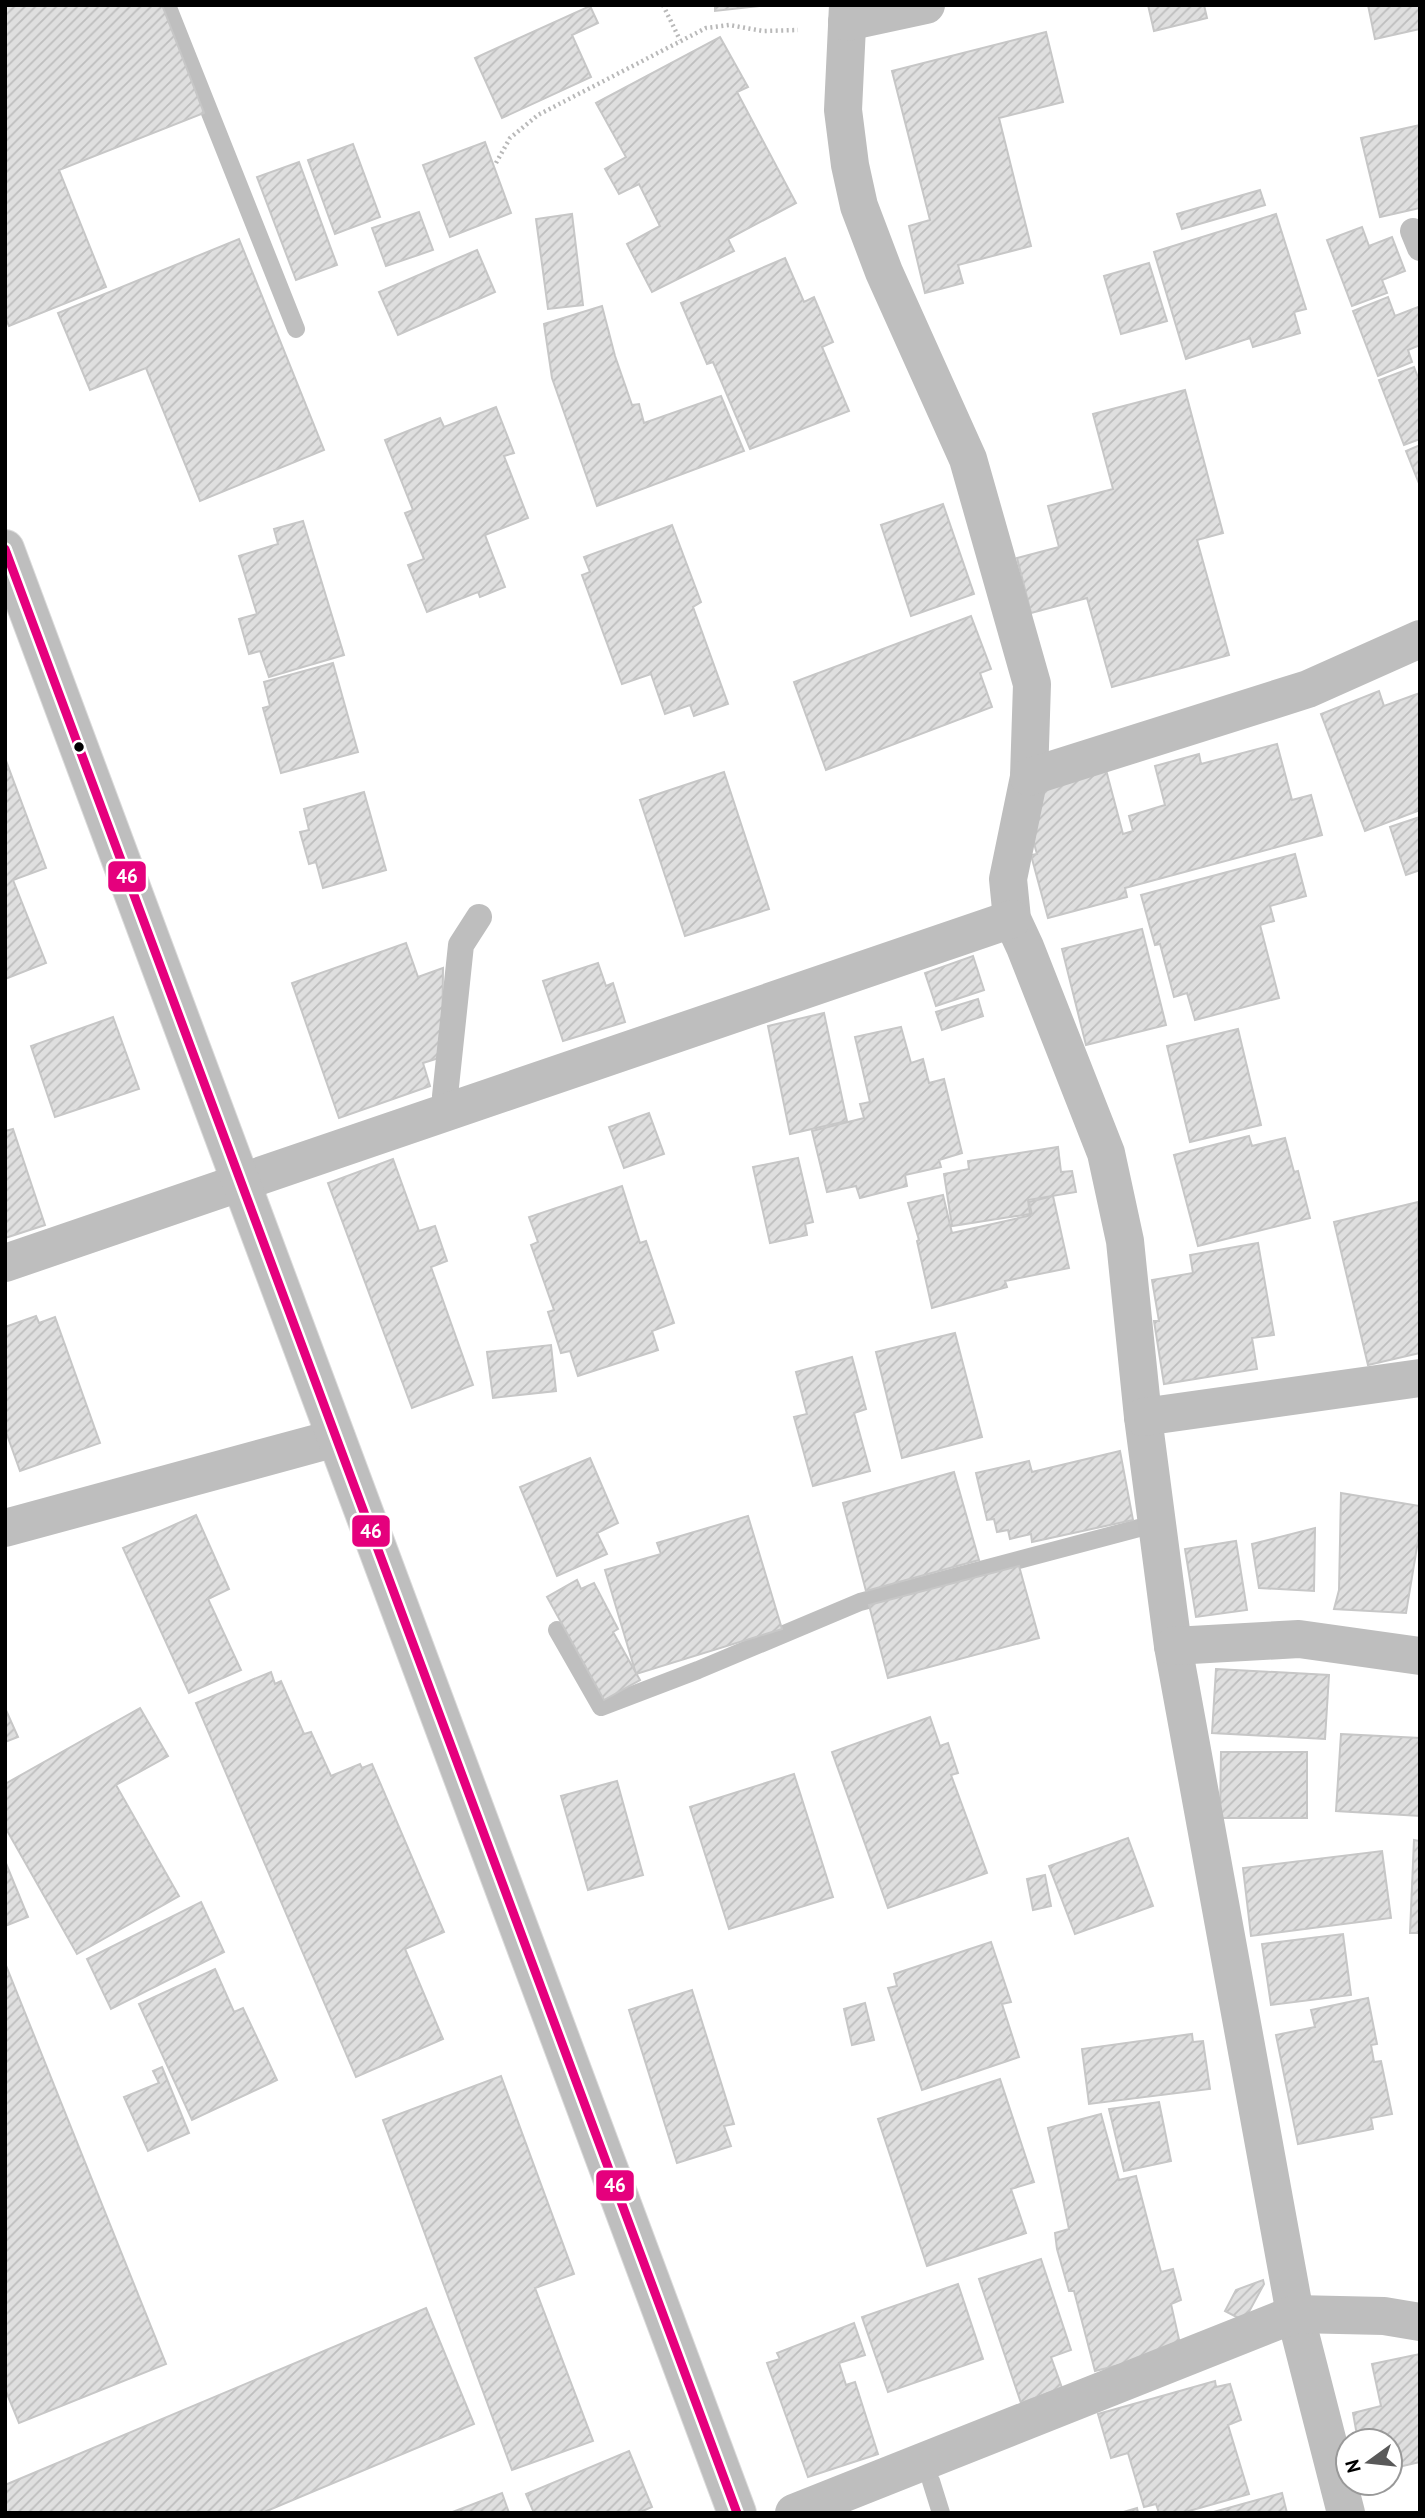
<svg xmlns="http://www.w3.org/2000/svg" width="1425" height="2518" viewBox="0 0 1425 2518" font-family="'PT Sans',sans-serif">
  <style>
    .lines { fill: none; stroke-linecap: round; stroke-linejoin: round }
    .stream { stroke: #bfbfbf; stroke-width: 18 }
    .building { fill: url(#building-hatch); stroke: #c7c7c7; stroke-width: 2 }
    .highway-casing { stroke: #dbdbdb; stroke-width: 40 }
    .path { stroke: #b9b9b9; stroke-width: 4.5; stroke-dasharray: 2 3.5; stroke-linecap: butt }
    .lane { stroke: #bebebe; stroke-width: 26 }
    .street { stroke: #bebebe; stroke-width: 38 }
    .highway { stroke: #bebebe; stroke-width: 38 }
    .bus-1-casing { stroke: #fff; stroke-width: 14 }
    .bus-1 { stroke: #e5007d; stroke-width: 9 }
    .bus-dot { fill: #000; stroke: #fff; stroke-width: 2.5 }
    .line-badge { stroke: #fff; stroke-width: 2.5 }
    .badge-label { font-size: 19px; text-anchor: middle; font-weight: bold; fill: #fff }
  </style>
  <defs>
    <pattern id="building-hatch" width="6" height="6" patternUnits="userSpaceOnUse" patternTransform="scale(1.75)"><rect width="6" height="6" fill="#dfdfdf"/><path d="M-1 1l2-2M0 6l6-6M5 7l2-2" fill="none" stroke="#bebebe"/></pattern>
  </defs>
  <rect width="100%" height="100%" fill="#fff"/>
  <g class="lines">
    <!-- stream -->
    <g class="stream">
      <polyline points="167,5 296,329"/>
      <polyline points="557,1630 601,1707 698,1670 860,1602 1139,1528"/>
      <polyline points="931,2481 941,2513"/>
    </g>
  </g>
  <!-- building -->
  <g class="building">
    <polygon points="5,5 162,5 204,113 59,170 106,287 9,326 5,317"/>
    <polygon points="715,5 769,5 715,11"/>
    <polygon points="1148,5 1204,5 1207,18 1154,31"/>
    <polygon points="1368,5 1420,5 1420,29 1375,39"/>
    <polygon points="590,6 598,23 572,35 591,77 502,118 475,58"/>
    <polygon points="1046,32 1063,102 999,118 1031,246 958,265 963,283 925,293 909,226 930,220 892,71"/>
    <polygon points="720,37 748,87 737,92 796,203 728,239 734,251 652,292 627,244 660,226 639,184 619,194 605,169 626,157 596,103"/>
    <polygon points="1420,125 1420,208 1380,217 1361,138"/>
    <polygon points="485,142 511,213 450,237 423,165"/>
    <polygon points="353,144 380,217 335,234 308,160"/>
    <polygon points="299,162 337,265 296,280 257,177"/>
    <polygon points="1260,190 1265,205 1182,229 1177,214"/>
    <polygon points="419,212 433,250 386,266 372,228"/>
    <polygon points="572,214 583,305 548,309 536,219"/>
    <polygon points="1276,214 1306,309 1294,312 1300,333 1253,347 1250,338 1186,359 1154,252"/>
    <polygon points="1362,227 1369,246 1392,237 1405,271 1382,280 1387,293 1352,306 1327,240"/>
    <polygon points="239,239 324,450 200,501 146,368 90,390 58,313"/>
    <polygon points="477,250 495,292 398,335 379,292"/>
    <polygon points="785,258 804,302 814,297 833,342 822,347 849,411 750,449 713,362 707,364 681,303"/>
    <polygon points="1149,263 1167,321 1121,334 1104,276"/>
    <polygon points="1388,297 1395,316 1418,307 1420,312 1420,345 1408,350 1412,362 1378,376 1353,311"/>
    <polygon points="602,306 615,356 632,405 639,404 644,423 721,396 744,451 597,506 552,378 544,324"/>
    <polygon points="1414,367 1420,383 1420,439 1404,445 1379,380"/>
    <polygon points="1185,390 1223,533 1197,540 1229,655 1112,687 1087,598 1031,613 1017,558 1059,547 1048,506 1113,489 1093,414"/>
    <polygon points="496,407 514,453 504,456 528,518 485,535 505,587 480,597 478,592 427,612 408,565 424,559 405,513 413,510 385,440 440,418 444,427"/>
    <polygon points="1420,445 1420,486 1406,451"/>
    <polygon points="943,504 974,594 911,616 881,525"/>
    <polygon points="303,521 344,655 269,677 260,651 249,654 239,619 257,614 239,556 278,544 274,529"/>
    <polygon points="672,525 701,602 693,607 728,704 694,716 690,705 665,714 651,674 622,684 582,575 590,572 584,557"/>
    <polygon points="971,616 991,669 980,673 992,707 826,770 794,682"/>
    <polygon points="333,663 358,752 281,773 263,708 270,706 264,682"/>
    <polygon points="1379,691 1384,706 1420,693 1420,810 1365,831 1321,714"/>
    <polygon points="1277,744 1292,800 1311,795 1322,835 1125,888 1127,897 1048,918 1031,855 1037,854 1028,822 1048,782 1105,766 1123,834 1133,831 1129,816 1165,805 1155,766 1199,754 1201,764"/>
    <polygon points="5,758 46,868 13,880 46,963 5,979"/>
    <polygon points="724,772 769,909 685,936 640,800"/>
    <polygon points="364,792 386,870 323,888 316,862 309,864 300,832 309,830 304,809"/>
    <polygon points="1420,817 1420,870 1406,875 1390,827"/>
    <polygon points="1295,854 1306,896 1270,906 1274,921 1260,925 1279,998 1195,1020 1187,993 1174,997 1160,944 1155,945 1141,895"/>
    <polygon points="1142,929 1166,1025 1086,1045 1062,949"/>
    <polygon points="406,943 418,977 443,968 442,1057 423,1063 430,1086 339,1118 292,983"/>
    <polygon points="973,956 984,990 936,1006 925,973"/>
    <polygon points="598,963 606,986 613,983 625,1022 563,1041 543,981"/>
    <polygon points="978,999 983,1016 942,1030 936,1012"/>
    <polygon points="824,1013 847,1121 790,1134 768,1026"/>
    <polygon points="113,1017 139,1089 55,1117 31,1046"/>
    <polygon points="901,1027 911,1063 923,1059 929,1083 944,1079 962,1153 939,1160 941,1167 905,1175 907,1186 860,1198 856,1186 827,1192 812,1131 864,1118 860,1104 870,1102 855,1037"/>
    <polygon points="1238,1029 1261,1125 1190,1142 1167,1046"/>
    <polygon points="649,1113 664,1154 624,1168 609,1127"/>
    <polygon points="13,1129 45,1225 5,1238 5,1131"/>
    <polygon points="1249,1136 1252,1146 1285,1138 1294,1172 1298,1171 1310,1218 1198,1246 1174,1155"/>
    <polygon points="1058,1147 1061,1172 1072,1171 1076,1192 1028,1200 1030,1214 952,1226 944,1174 969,1169 968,1161"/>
    <polygon points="798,1158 813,1222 805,1224 807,1235 770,1243 753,1167"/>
    <polygon points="393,1159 419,1231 435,1226 447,1261 431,1267 473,1385 412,1408 328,1183"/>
    <polygon points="622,1186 640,1243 646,1241 674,1323 652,1331 658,1350 578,1376 570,1351 561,1353 548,1312 554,1310 531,1245 538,1242 529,1217"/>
    <polygon points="943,1195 952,1233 1032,1215 1029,1202 1053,1196 1069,1268 1005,1281 1007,1287 932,1308 917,1241 919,1240 908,1203"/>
    <polygon points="1418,1202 1420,1353 1368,1365 1334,1222"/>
    <polygon points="1258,1243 1274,1335 1252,1338 1257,1369 1164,1384 1154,1321 1159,1321 1152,1280 1193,1273 1190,1255"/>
    <polygon points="36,1316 39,1323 55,1317 100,1443 20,1471 5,1429 5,1327"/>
    <polygon points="955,1333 982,1437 902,1458 876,1352"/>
    <polygon points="551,1345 556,1391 493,1398 487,1352"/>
    <polygon points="852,1357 866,1409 854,1413 870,1471 813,1486 794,1417 807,1414 796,1372"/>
    <polygon points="1120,1451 1133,1520 1032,1542 1031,1534 1010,1539 1008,1530 997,1532 994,1519 987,1520 976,1473 1029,1461 1032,1472"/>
    <polygon points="590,1458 618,1523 597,1533 607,1554 557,1576 520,1487"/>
    <polygon points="954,1472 979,1560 866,1591 843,1503"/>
    <polygon points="1341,1493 1420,1506 1420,1529 1406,1613 1334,1609 1339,1590"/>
    <polygon points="196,1515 229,1589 208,1599 241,1670 189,1693 123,1548"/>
    <polygon points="748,1516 782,1629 636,1674 605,1570 661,1554 657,1543"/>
    <polygon points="1315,1528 1314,1591 1259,1588 1252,1544"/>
    <polygon points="1236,1541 1247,1610 1196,1617 1185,1549"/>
    <polygon points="1019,1566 1039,1638 888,1678 869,1605"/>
    <polygon points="577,1580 581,1589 594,1583 618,1629 613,1632 640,1680 604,1700 547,1597"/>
    <polygon points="1216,1669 1329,1675 1325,1739 1212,1733"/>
    <polygon points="271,1672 275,1684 281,1681 304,1734 311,1732 331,1776 360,1764 362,1768 372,1764 444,1932 405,1949 443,2039 356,2077 196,1703"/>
    <polygon points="5,1708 18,1737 5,1742"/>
    <polygon points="140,1708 168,1756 116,1785 179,1896 77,1954 5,1827 5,1784"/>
    <polygon points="930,1717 940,1746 948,1743 958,1773 951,1775 987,1873 888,1908 832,1752"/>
    <polygon points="1341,1734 1420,1738 1420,1816 1336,1811"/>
    <polygon points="1221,1752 1307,1752 1307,1818 1220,1818"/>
    <polygon points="794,1774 833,1897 729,1929 690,1807"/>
    <polygon points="617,1781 643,1875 588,1890 561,1796"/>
    <polygon points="1128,1838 1153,1906 1075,1934 1049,1866"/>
    <polygon points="1414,1840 1420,1841 1420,1933 1410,1933"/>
    <polygon points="1382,1851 1391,1918 1251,1936 1243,1868"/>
    <polygon points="5,1861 28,1917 5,1926"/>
    <polygon points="1045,1875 1051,1906 1033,1910 1027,1879"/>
    <polygon points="201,1902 224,1952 111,2009 87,1959"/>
    <polygon points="1343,1934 1351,1995 1271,2005 1262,1944"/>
    <polygon points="991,1942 1011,2002 1002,2004 1019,2057 922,2090 888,1988 897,1986 894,1974"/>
    <polygon points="5,1963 166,2364 19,2423 5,2389"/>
    <polygon points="215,1969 234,2012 243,2008 277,2080 192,2120 139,2004"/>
    <polygon points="692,1990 734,2124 724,2126 731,2146 677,2163 629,2010"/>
    <polygon points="1368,1998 1377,2044 1371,2045 1374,2062 1381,2061 1392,2114 1371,2118 1373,2129 1298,2144 1276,2035 1315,2027 1311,2010"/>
    <polygon points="865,2003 874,2040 852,2045 844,2009"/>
    <polygon points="1192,2034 1193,2042 1203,2041 1210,2089 1089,2104 1082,2049"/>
    <polygon points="162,2067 189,2133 148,2151 124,2097 159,2083 153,2071"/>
    <polygon points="501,2076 574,2274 535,2288 593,2441 512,2470 383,2120"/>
    <polygon points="1000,2079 1034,2182 1011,2189 1026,2233 927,2266 878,2119"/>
    <polygon points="1159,2102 1171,2161 1124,2171 1109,2109"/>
    <polygon points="1101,2114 1119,2180 1136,2176 1161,2272 1173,2269 1181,2300 1171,2304 1180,2344 1139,2360 1095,2371 1074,2291 1069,2291 1057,2249 1055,2233 1069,2229 1048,2128"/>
    <polygon points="1041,2259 1071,2350 1051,2357 1062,2388 1021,2403 979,2279"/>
    <polygon points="1263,2280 1264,2284 1244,2321 1225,2311 1236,2290"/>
    <polygon points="958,2284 983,2359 888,2392 862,2317"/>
    <polygon points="426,2308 474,2424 262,2513 5,2513 5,2485"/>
    <polygon points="854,2323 865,2355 839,2363 846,2385 855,2382 878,2454 808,2477 767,2363 780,2359 777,2353"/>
    <polygon points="1420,2354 1420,2462 1390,2469 1390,2441 1358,2441 1353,2413 1381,2406 1372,2364"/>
    <polygon points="1215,2381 1216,2387 1230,2384 1241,2420 1228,2425 1249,2494 1182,2513 1159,2513 1156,2504 1144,2507 1128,2453 1111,2458 1098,2414"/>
    <polygon points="629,2451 652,2507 638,2513 534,2513 526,2494"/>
    <polygon points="502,2493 509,2513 450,2513"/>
    <polygon points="1282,2493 1287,2513 1210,2513"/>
    <polygon points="1137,2508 1138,2513 1120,2513"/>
  </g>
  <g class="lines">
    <!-- highway casing -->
    <g class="highway-casing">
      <polyline id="highway" points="5,549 737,2513"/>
    </g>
    <!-- path -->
    <g class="path">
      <polyline points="663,5 680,40"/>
      <polyline points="496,163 510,138 538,115 706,28 729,25 763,31 798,30"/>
    </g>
    <!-- lane -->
    <g class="lane">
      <polyline points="1413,231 1420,248"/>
      <polyline points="450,1113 445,1096 461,945 479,917"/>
    </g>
    <!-- street -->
    <g class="street">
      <polyline points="848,5 843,110 850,165 859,206 884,272 968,459 1032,684 1029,777 1008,879 1012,919 1025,947 1106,1153 1125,1241 1143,1417 1173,1646 1295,2314 1346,2513"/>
      <polyline points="847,22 926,5"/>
      <polyline points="1029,777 1308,689 1420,639"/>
      <polyline points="5,1263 1012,919"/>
      <polyline points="1143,1417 1420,1378"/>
      <polyline points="5,1528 336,1438"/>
      <polyline points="1173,1646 1299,1639 1420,1656"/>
      <polyline points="794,2513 1295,2314 1384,2316 1420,2322"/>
    </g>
    <!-- highway -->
    <use href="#highway" class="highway"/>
    <!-- bus-1 casing -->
    <g class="bus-1-casing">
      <polyline id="bus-1" points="5,549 737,2513"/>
    </g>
    <!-- bus-1 -->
    <use href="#bus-1" class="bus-1"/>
  </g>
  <!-- markers -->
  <circle class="bus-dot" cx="79" cy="747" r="6"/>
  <g class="line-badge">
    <rect x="107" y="860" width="40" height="33" rx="7" fill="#e5007d"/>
    <rect x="351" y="1514" width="40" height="34" rx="7" fill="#e5007d"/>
    <rect x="595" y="2169" width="40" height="33" rx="7" fill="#e5007d"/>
  </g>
  <g class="badge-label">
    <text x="127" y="883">46</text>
    <text x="371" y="1538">46</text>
    <text x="615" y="2192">46</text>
  </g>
  <!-- border -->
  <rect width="1425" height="2518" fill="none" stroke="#000000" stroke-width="14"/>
  <!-- north arrow -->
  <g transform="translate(1369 2462) rotate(255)"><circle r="33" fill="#ffffff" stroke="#999999" stroke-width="2"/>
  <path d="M0-5L12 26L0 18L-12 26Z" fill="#595959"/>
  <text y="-10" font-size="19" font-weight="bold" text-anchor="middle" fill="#000000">N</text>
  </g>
</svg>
